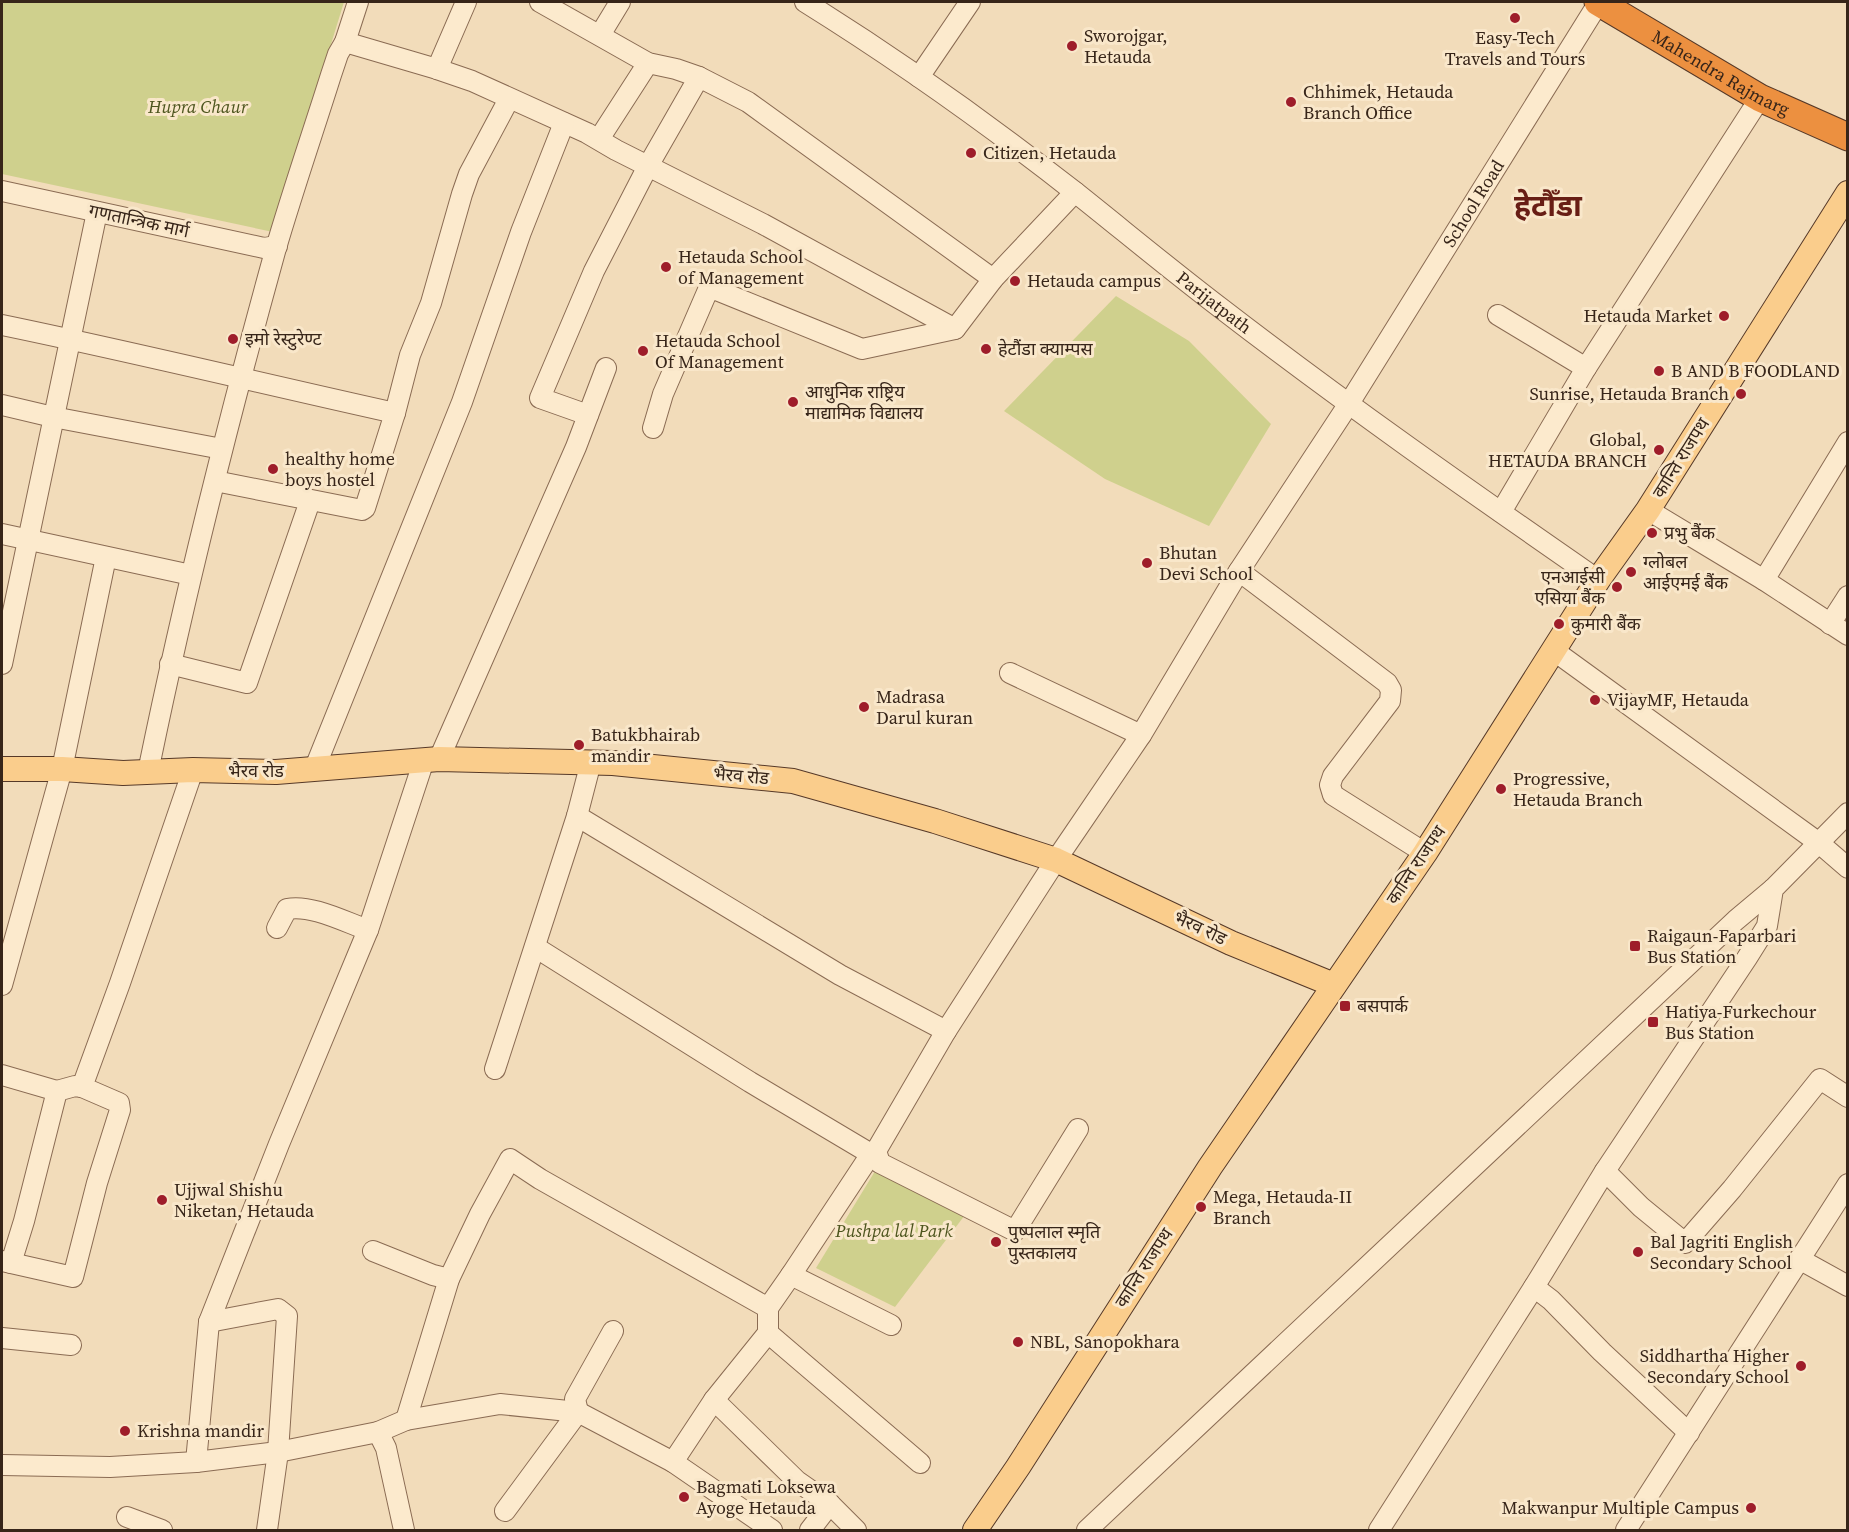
<svg xmlns="http://www.w3.org/2000/svg" width="1849" height="1532" viewBox="0 0 1849 1532" font-family="'Source Serif 4','Noto Sans Devanagari',serif">
  <style>
    .green { fill: #cfd08d }
    .lines { fill: none; stroke-linecap: round; stroke-linejoin: round }
    .minor-casing { stroke: #8a6b53; stroke-width: 22 }
    .major-casing { stroke: #563928; stroke-width: 26 }
    .highway-casing { stroke: #563928; stroke-width: 29 }
    .minor { stroke: #fceacd; stroke-width: 20 }
    .major { stroke: #facd8c; stroke-width: 24 }
    .highway { stroke: #ec9040; stroke-width: 27 }
    .poi-dot { fill: #9e1d2a; stroke: #f9e7ca; stroke-width: 2 }
    .labels { text-anchor: middle; stroke-width: 6; stroke-linejoin: round; paint-order: stroke }
    .poi-label { font-size: 18px; fill: #372519; stroke: #f9e7ca; text-anchor: start }
    .street-label { font-size: 18px; fill: #372519; stroke: #f9e7ca }
    .park-label { font-size: 18px; font-style: italic; fill: #4d551e; stroke: #f9e7ca }
    .town-label { font-size: 30px; font-weight: bold; fill: #681e15; stroke: #f9e7ca }
  </style>
  <rect width="100%" height="100%" fill="#f2dcba"/>
  <!-- green -->
  <g class="green">
    <polygon points="2,2 344,2 273,232 2,174"/>
    <polygon points="1116,296 1189,341 1271,424 1209,526 1105,479 1004,411"/>
    <polygon points="880,1163 968,1211 895,1307 816,1268"/>
  </g>
  <g class="lines">
    <!-- minor casing -->
    <g class="minor-casing">
      <g id="minor">
        <polyline points="540,2 648,63 676,69 699,77 748,102 993,279"/>
        <path id="s1" d="M805,2C898,60 988,124 1075,192C1124,231 1172,271 1222,309C1344,403 1471,492 1598,580"/>
        <polyline points="600,35 620,2"/>
        <polyline points="345,42 437,69 472,81 587,133 616,150 763,224 955,329"/>
        <polyline points="437,69 466,2"/>
        <polyline points="919,77 970,2"/>
        <polyline points="599,139 648,63"/>
        <polyline points="2,191 264,248 277,246"/>
        <polyline points="1498,315 1586,368"/>
        <path d="M2,325C133,352 264,384 395,413"/>
        <polyline points="2,405 53,417 222,449"/>
        <polyline points="588,415 540,398 594,271 648,166 699,77"/>
        <polyline points="653,428 663,394 708,290 714,289 862,349 955,329 993,279 1075,192"/>
        <polyline points="215,481 362,510 365,508 395,413 410,355 431,303 462,194 469,174 509,99"/>
        <polyline points="1648,510 1764,580 1848,635"/>
        <polyline points="1501,512 1586,368 1760,98"/>
        <polyline points="2,534 191,575"/>
        <polyline points="1239,571 1387,683 1391,690 1390,701 1333,776 1330,785 1333,795 1425,853"/>
        <polyline points="1764,580 1848,442"/>
        <polyline points="1830,624 1848,596"/>
        <polyline points="1553,650 1819,843 1848,868"/>
        <polyline points="2,664 97,212"/>
        <polyline points="170,664 247,683 310,501"/>
        <polyline points="1010,673 1141,735"/>
        <polyline points="439,759 576,447 606,368"/>
        <polyline points="314,770 462,402 521,232 564,123"/>
        <path d="M148,772C184,596 228,421 276,248C293,190 313,132 331,75L338,54L345,42L358,2"/>
        <polyline points="577,816 840,975 946,1031"/>
        <path d="M277,928L287,909C311,904 345,922 368,930"/>
        <polyline points="535,947 750,1082 871,1154"/>
        <polyline points="2,985 62,769 106,557"/>
        <polyline points="495,1069 577,816 591,762"/>
        <polyline points="2,1075 57,1091"/>
        <polyline points="876,1151 880,1163 1015,1231 1078,1129"/>
        <polyline points="1605,1171 1641,1207 1685,1243 1732,1189 1820,1079 1848,1097"/>
        <polyline points="373,1251 433,1275 449,1279"/>
        <polyline points="1799,1259 1848,1286"/>
        <polyline points="2,1261 11,1263 24,1221 57,1091 75,1086 82,1087"/>
        <polyline points="11,1263 73,1277 97,1183 120,1110 119,1103 82,1087 120,983 193,770"/>
        <polyline points="791,1275 891,1325"/>
        <polyline points="1534,1287 1551,1300 1602,1352 1689,1433"/>
        <polyline points="209,1322 278,1309 287,1316 278,1452 267,1530"/>
        <polyline points="768,1333 920,1463"/>
        <polyline points="2,1338 71,1345"/>
        <polyline points="714,1400 797,1481 830,1504 856,1530"/>
        <polyline points="406,1420 449,1279 480,1214 510,1159 540,1179 768,1308"/>
        <polyline points="378,1432 386,1448 404,1530"/>
        <polyline points="196,1462 209,1322 279,1144 368,930 424,760"/>
        <path id="s2" d="M673,1462L714,1400L768,1333V1308L791,1275L871,1154L876,1151L946,1031L1056,860L1141,735L1239,571L1348,405L1599,2"/>
        <polyline points="2,1465 110,1467 196,1462 278,1452 378,1432 406,1420 500,1404 578,1412 673,1462 772,1530"/>
        <polyline points="505,1511 578,1412 575,1399 613,1331"/>
        <polyline points="127,1517 162,1530"/>
        <polyline points="810,1530 830,1504"/>
        <polyline points="1087,1530 1736,920 1773,889"/>
        <polyline points="1379,1530 1534,1287 1605,1171 1747,958 1767,926 1773,889 1848,813"/>
        <polyline points="1626,1530 1848,1184"/>
      </g>
    </g>
    <!-- major casing -->
    <g class="major-casing">
      <g id="major">
        <polyline points="2,769 62,769 123,773 193,770 276,772 439,759 613,763 793,781 935,821 1056,860 1231,943 1334,985"/>
        <polyline points="975,1530 1018,1467 1210,1167 1425,853 1598,580 1648,510 1848,193"/>
      </g>
    </g>
    <!-- highway casing -->
    <g class="highway-casing">
      <g id="highway">
        <path id="s3" d="M1598,2L1760,98L1848,137"/>
      </g>
    </g>
    <!-- minor -->
    <use href="#minor" class="minor"/>
    <!-- major -->
    <use href="#major" class="major"/>
    <!-- highway -->
    <use href="#highway" class="highway"/>
  </g>
  <!-- markers -->
  <g class="poi-dot">
    <circle cx="1515" cy="18" r="6"/>
    <circle cx="1072" cy="46" r="6"/>
    <circle cx="1291" cy="102" r="6"/>
    <circle cx="971" cy="153" r="6"/>
    <circle cx="666" cy="267" r="6"/>
    <circle cx="1015" cy="281" r="6"/>
    <circle cx="1724" cy="316" r="6"/>
    <circle cx="233" cy="339" r="6"/>
    <circle cx="986" cy="349" r="6"/>
    <circle cx="643" cy="351" r="6"/>
    <circle cx="1659" cy="371" r="6"/>
    <circle cx="1741" cy="394" r="6"/>
    <circle cx="793" cy="402" r="6"/>
    <circle cx="1659" cy="450" r="6"/>
    <circle cx="273" cy="469" r="6"/>
    <circle cx="1652" cy="533" r="6"/>
    <circle cx="1147" cy="563" r="6"/>
    <circle cx="1631" cy="572" r="6"/>
    <circle cx="1617" cy="587" r="6"/>
    <circle cx="1559" cy="624" r="6"/>
    <circle cx="1595" cy="700" r="6"/>
    <circle cx="864" cy="707" r="6"/>
    <circle cx="579" cy="745" r="6"/>
    <circle cx="1501" cy="789" r="6"/>
    <rect x="1629" y="940" width="12" height="12" rx="3"/>
    <rect x="1339" y="1000" width="12" height="12" rx="3"/>
    <rect x="1647" y="1016" width="12" height="12" rx="3"/>
    <circle cx="162" cy="1200" r="6"/>
    <circle cx="1201" cy="1207" r="6"/>
    <circle cx="996" cy="1242" r="6"/>
    <circle cx="1638" cy="1252" r="6"/>
    <circle cx="1018" cy="1342" r="6"/>
    <circle cx="1801" cy="1366" r="6"/>
    <circle cx="125" cy="1431" r="6"/>
    <circle cx="684" cy="1497" r="6"/>
    <circle cx="1751" cy="1508" r="6"/>
  </g>
  <g class="labels">
    <!-- poi labels -->
    <g class="poi-label">
      <text x="1084" y="42">Sworojgar,<tspan x="1084" dy="21">Hetauda</tspan></text>
      <text x="1515" y="44" text-anchor="middle">Easy-Tech<tspan x="1515" dy="21">Travels and Tours</tspan></text>
      <text x="1303" y="98">Chhimek, Hetauda<tspan x="1303" dy="21">Branch Office</tspan></text>
      <text x="983" y="159">Citizen, Hetauda</text>
      <text x="678" y="263">Hetauda School<tspan x="678" dy="21">of Management</tspan></text>
      <text x="1027" y="287">Hetauda campus</text>
      <text x="1712" y="322" text-anchor="end">Hetauda Market</text>
      <text x="245" y="345">इमो रेस्टुरेण्ट</text>
      <text x="655" y="347">Hetauda School<tspan x="655" dy="21">Of Management</tspan></text>
      <text x="998" y="355">हेटौंडा क्याम्पस</text>
      <text x="1671" y="377">B AND B FOODLAND</text>
      <text x="805" y="398">आधुनिक राष्ट्रिय<tspan x="805" dy="21">माद्यामिक विद्यालय</tspan></text>
      <text x="1729" y="400" text-anchor="end">Sunrise, Hetauda Branch</text>
      <text x="1647" y="446" text-anchor="end">Global,<tspan x="1647" dy="21">HETAUDA BRANCH</tspan></text>
      <text x="285" y="465">healthy home<tspan x="285" dy="21">boys hostel</tspan></text>
      <text x="1664" y="539">प्रभु बैंक</text>
      <text x="1159" y="559">Bhutan<tspan x="1159" dy="21">Devi School</tspan></text>
      <text x="1643" y="568">ग्लोबल<tspan x="1643" dy="21">आईएमई बैंक</tspan></text>
      <text x="1605" y="583" text-anchor="end">एनआईसी<tspan x="1605" dy="21">एसिया बैंक</tspan></text>
      <text x="1571" y="630">कुमारी बैंक</text>
      <text x="876" y="703">Madrasa<tspan x="876" dy="21">Darul kuran</tspan></text>
      <text x="1607" y="706">VijayMF, Hetauda</text>
      <text x="591" y="741">Batukbhairab<tspan x="591" dy="21">mandir</tspan></text>
      <text x="1513" y="785">Progressive,<tspan x="1513" dy="21">Hetauda Branch</tspan></text>
      <text x="1647" y="942">Raigaun-Faparbari<tspan x="1647" dy="21">Bus Station</tspan></text>
      <text x="1357" y="1012">बसपार्क</text>
      <text x="1665" y="1018">Hatiya-Furkechour<tspan x="1665" dy="21">Bus Station</tspan></text>
      <text x="174" y="1196">Ujjwal Shishu<tspan x="174" dy="21">Niketan, Hetauda</tspan></text>
      <text x="1213" y="1203">Mega, Hetauda-II<tspan x="1213" dy="21">Branch</tspan></text>
      <text x="1008" y="1238">पुष्पलाल स्मृति<tspan x="1008" dy="21">पुस्तकालय</tspan></text>
      <text x="1650" y="1248">Bal Jagriti English<tspan x="1650" dy="21">Secondary School</tspan></text>
      <text x="1030" y="1348">NBL, Sanopokhara</text>
      <text x="1789" y="1362" text-anchor="end">Siddhartha Higher<tspan x="1789" dy="21">Secondary School</tspan></text>
      <text x="137" y="1437">Krishna mandir</text>
      <text x="696" y="1493">Bagmati Loksewa<tspan x="696" dy="21">Ayoge Hetauda</tspan></text>
      <text x="1739" y="1514" text-anchor="end">Makwanpur Multiple Campus</text>
    </g>
    <!-- street labels -->
    <g class="street-label">
      <text dy="6" stroke="none"><textPath href="#s3" startOffset="142">Mahendra Rajmarg</textPath></text>
      <text dy="6" stroke="none"><textPath href="#s2" startOffset="1497">School Road</textPath></text>
      <text transform="translate(139 221) rotate(12)" y="6">गणतान्त्रिक मार्ग</text>
      <text dy="6" stroke="none"><textPath href="#s1" startOffset="508">Parijatpath</textPath></text>
      <text transform="translate(1681 458) rotate(-58)" y="6">कान्ति राजपथ</text>
      <text x="256" y="777">भैरव रोड</text>
      <text transform="translate(741 776) rotate(5)" y="6">भैरव रोड</text>
      <text transform="translate(1416 865) rotate(-56)" y="6">कान्ति राजपथ</text>
      <text transform="translate(1200 928) rotate(25)" y="6">भैरव रोड</text>
      <text transform="translate(1144 1268) rotate(-57)" y="6">कान्ति राजपथ</text>
    </g>
    <!-- park labels -->
    <g class="park-label">
      <text x="198" y="113">Hupra Chaur</text>
      <text x="894" y="1237">Pushpa lal Park</text>
    </g>
    <!-- town labels -->
    <g class="town-label">
      <text x="1548" y="216">हेटौँडा</text>
    </g>
  </g>
  <!-- border -->
  <rect width="1849" height="1532" fill="none" stroke="#372519" stroke-width="6"/>
</svg>
